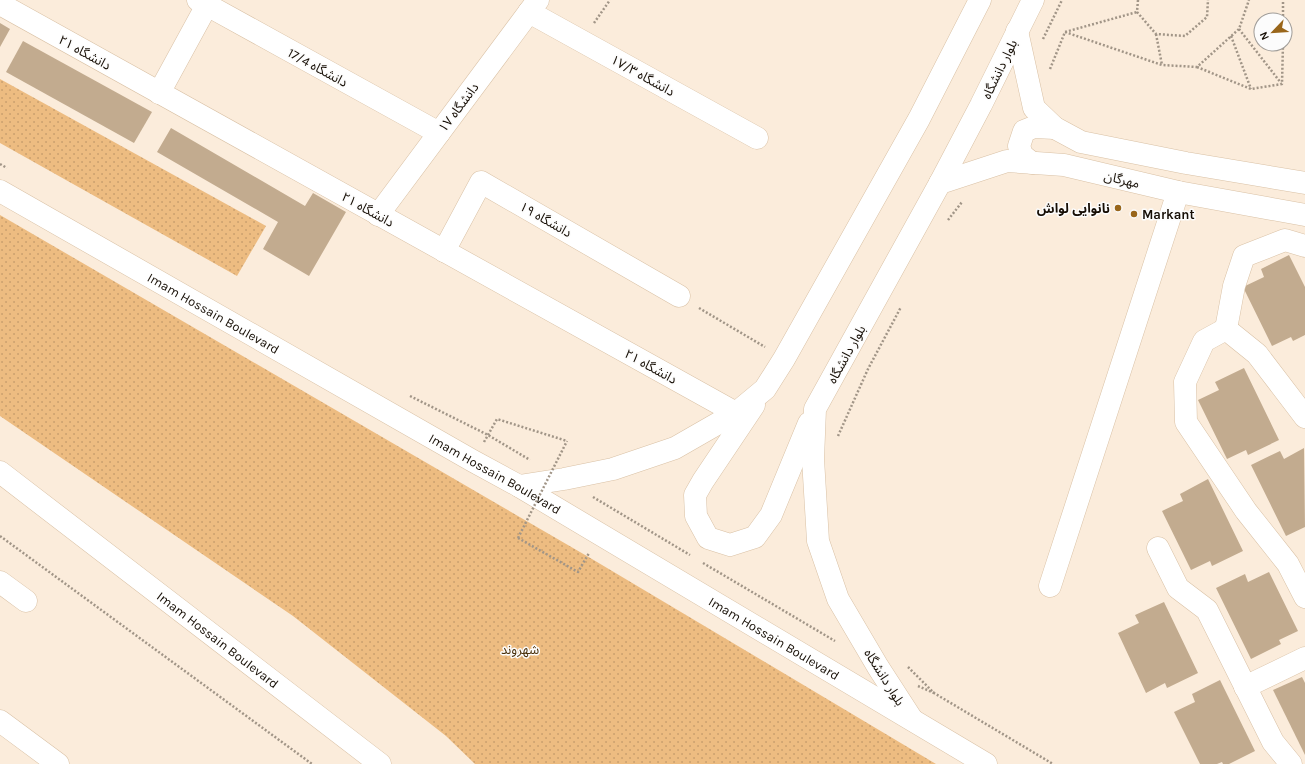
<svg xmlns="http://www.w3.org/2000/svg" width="1305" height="764" viewBox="0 0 1305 764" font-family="Karla,'Noto Sans Arabic',sans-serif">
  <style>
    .park { fill: url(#park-dots) }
    .building { fill: #c2ab8f }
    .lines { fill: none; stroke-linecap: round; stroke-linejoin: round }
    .minor-casing { stroke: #d9c1a5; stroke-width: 23 }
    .major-casing { stroke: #d9c1a5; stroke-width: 23 }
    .path { stroke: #a19587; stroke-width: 2.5; stroke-dasharray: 2 2; stroke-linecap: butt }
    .minor { stroke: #fff; stroke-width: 22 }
    .major { stroke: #fff; stroke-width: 22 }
    .path-bridge { stroke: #a19587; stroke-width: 2.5; stroke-dasharray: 2 2; stroke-linecap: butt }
    .poi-dot { fill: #99661b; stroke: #fcfcfc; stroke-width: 1.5 }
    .labels { text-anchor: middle; stroke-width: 3; stroke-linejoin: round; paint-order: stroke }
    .street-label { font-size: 13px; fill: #160e05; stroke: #fcfcfc }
    .poi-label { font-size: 13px; font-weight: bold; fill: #160e05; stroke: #fcfcfc; text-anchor: end }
    .park-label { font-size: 13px; fill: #4b310b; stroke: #fcfcfc }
  </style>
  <defs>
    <pattern id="park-dots" width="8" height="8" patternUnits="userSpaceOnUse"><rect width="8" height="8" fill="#edbc81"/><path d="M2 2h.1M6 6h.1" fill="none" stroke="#caa06e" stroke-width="1.8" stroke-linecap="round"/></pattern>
  </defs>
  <rect width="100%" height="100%" fill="#fbecdb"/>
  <!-- park -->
  <g class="park">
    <polygon points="0,79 266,226 237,276 0,143"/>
    <polygon points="0,215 592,559 936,764 475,764 446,736 293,616 0,416"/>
  </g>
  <!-- building -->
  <g class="building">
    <polygon points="0,23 10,29 0,47"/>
    <polygon points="23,41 152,112 134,143 6,72"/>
    <polygon points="171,128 305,206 313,193 346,212 309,276 263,249 278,222 157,152"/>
    <polygon points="1289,255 1305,287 1305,335 1293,341 1291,337 1272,346 1243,287 1264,277 1261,269"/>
    <polygon points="1244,368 1279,440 1248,455 1246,450 1227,459 1198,400 1219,390 1215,382"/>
    <polygon points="1304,448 1305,527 1286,536 1251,465 1280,451 1284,459"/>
    <polygon points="1208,479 1243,551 1212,566 1210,561 1191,570 1162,511 1183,501 1180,494"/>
    <polygon points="1269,572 1298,631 1279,640 1281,644 1251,659 1216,588 1245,574 1248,582"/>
    <polygon points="1164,602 1198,673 1167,688 1165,683 1146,693 1118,633 1139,623 1135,615"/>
    <polygon points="1302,677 1305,683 1305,755 1273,690"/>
    <polygon points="1220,680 1255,751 1229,764 1223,764 1222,762 1217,764 1200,764 1174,712 1195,702 1192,694"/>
  </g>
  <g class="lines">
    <!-- minor casing -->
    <g class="minor-casing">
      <g id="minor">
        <polyline points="198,0 439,133"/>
        <polyline points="0,4 736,413"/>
        <polyline points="529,12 757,138"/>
        <polyline points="1017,31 1034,108 1055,128 1081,142 1186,163 1305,183"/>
        <polyline points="159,93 207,5"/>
        <polyline points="1032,163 1022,155 1019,146 1024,131 1034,127 1055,128"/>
        <polyline points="940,183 1007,161 1064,165 1178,192 1305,215"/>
        <polyline points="378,215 538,0"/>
        <polyline points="444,251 481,182 679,296"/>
        <polyline points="1226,329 1204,341 1185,382 1186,422 1246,511 1288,564 1305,597"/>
        <polyline points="1226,329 1234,286 1244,256 1285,240 1305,246"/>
        <polyline points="1226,329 1257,354 1305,417"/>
        <polyline points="1158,548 1178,588 1207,610 1273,742 1291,764"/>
        <polyline points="0,582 26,601"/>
        <polyline points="1050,586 1178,192"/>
        <polyline points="1245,687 1305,658"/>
        <polyline points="0,721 58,764"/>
      </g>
    </g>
    <!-- major casing -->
    <g class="major-casing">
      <g id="major">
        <path id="s1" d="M0,191L473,461L519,486L986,764"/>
        <polyline points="754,405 703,481 695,495 696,516 708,538 730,545 755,537 771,515 809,423"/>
        <path id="s2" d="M0,472L380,764"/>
        <polyline points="519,486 564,479 613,469 675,448 736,413 765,389 784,359 919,119 980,0"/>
        <polyline points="911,718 878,667 838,599 818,541 813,459 815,409 940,183 981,105 1033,0"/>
      </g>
    </g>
    <!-- path -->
    <g class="path">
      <polyline points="1138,0 1137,12 1156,34 1185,36 1207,17 1208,0"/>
      <polyline points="1283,20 1283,0"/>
      <polyline points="594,23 610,0"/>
      <polyline points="1239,29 1281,83"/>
      <polyline points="1065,32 1162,65 1197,67 1239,29 1249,0"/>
      <polyline points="1156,34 1162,65"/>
      <polyline points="1231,36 1251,89"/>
      <polyline points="1043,39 1062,0"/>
      <polyline points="1197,67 1251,89 1282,84 1283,44"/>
      <polyline points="1050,69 1065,32 1137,12"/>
      <polyline points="0,164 7,168"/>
      <polyline points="948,220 962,202"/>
      <polyline points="699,308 765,347"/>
      <polyline points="410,396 488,435 530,460"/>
      <polyline points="838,436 868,369 901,307"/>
      <polyline points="484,442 497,419 567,441"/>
      <polyline points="593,497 690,555"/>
      <polyline points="0,536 312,764"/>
      <polyline points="518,538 578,572 589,553"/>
      <polyline points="703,563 835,641"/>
      <polyline points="908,667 934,693 1053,764"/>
      <polyline points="918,686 934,693"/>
    </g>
    <!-- minor -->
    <use href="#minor" class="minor"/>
    <!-- major -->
    <use href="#major" class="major"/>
    <!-- path-bridge -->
    <polyline class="path-bridge" points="518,538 567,441"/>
  </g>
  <!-- markers -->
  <g class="poi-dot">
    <circle cx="1118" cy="208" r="4"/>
    <circle cx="1134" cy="214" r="4"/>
  </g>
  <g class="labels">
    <!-- street labels -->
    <g class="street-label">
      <text transform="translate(85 52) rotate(29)" y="5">دانشگاه ۲۱</text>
      <text transform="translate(318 67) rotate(29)" y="5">دانشگاه 17/4</text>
      <text transform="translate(999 69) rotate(-64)" y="5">بلوار دانشگاه</text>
      <text transform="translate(643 75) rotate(29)" y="5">دانشگاه ۱۷/۳</text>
      <text transform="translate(458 107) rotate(-53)" y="5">دانشگاه ۱۷</text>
      <text transform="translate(1122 179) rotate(13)" y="5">مهرگان</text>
      <text transform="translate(368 209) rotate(29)" y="5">دانشگاه ۲۱</text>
      <text transform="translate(546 219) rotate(30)" y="5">دانشگاه ۱۹</text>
      <text dy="5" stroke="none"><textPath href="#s1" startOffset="246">Imam Hossain Boulevard</textPath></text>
      <text transform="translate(846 354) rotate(-61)" y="5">بلوار دانشگاه</text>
      <text transform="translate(651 366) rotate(29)" y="5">دانشگاه ۲۱</text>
      <text dy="5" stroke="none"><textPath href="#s1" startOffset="570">Imam Hossain Boulevard</textPath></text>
      <text dy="5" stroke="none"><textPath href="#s1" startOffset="894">Imam Hossain Boulevard</textPath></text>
      <text dy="5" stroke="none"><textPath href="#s2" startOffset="275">Imam Hossain Boulevard</textPath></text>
      <text transform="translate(885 677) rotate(58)" y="5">بلوار دانشگاه</text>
    </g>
    <!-- poi labels -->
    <g class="poi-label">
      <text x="1110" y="213">نانوایی لواش</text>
      <text x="1142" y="219" text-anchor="start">Markant</text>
    </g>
    <!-- park labels -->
    <g class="park-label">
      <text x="520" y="654">شهروند</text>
    </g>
  </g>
  <!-- north arrow -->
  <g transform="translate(1273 32) rotate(245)"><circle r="19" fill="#fcfcfc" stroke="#a09d99"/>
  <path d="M0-3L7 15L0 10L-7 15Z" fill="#99661b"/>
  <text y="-6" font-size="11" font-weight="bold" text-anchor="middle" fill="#160e05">N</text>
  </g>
</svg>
